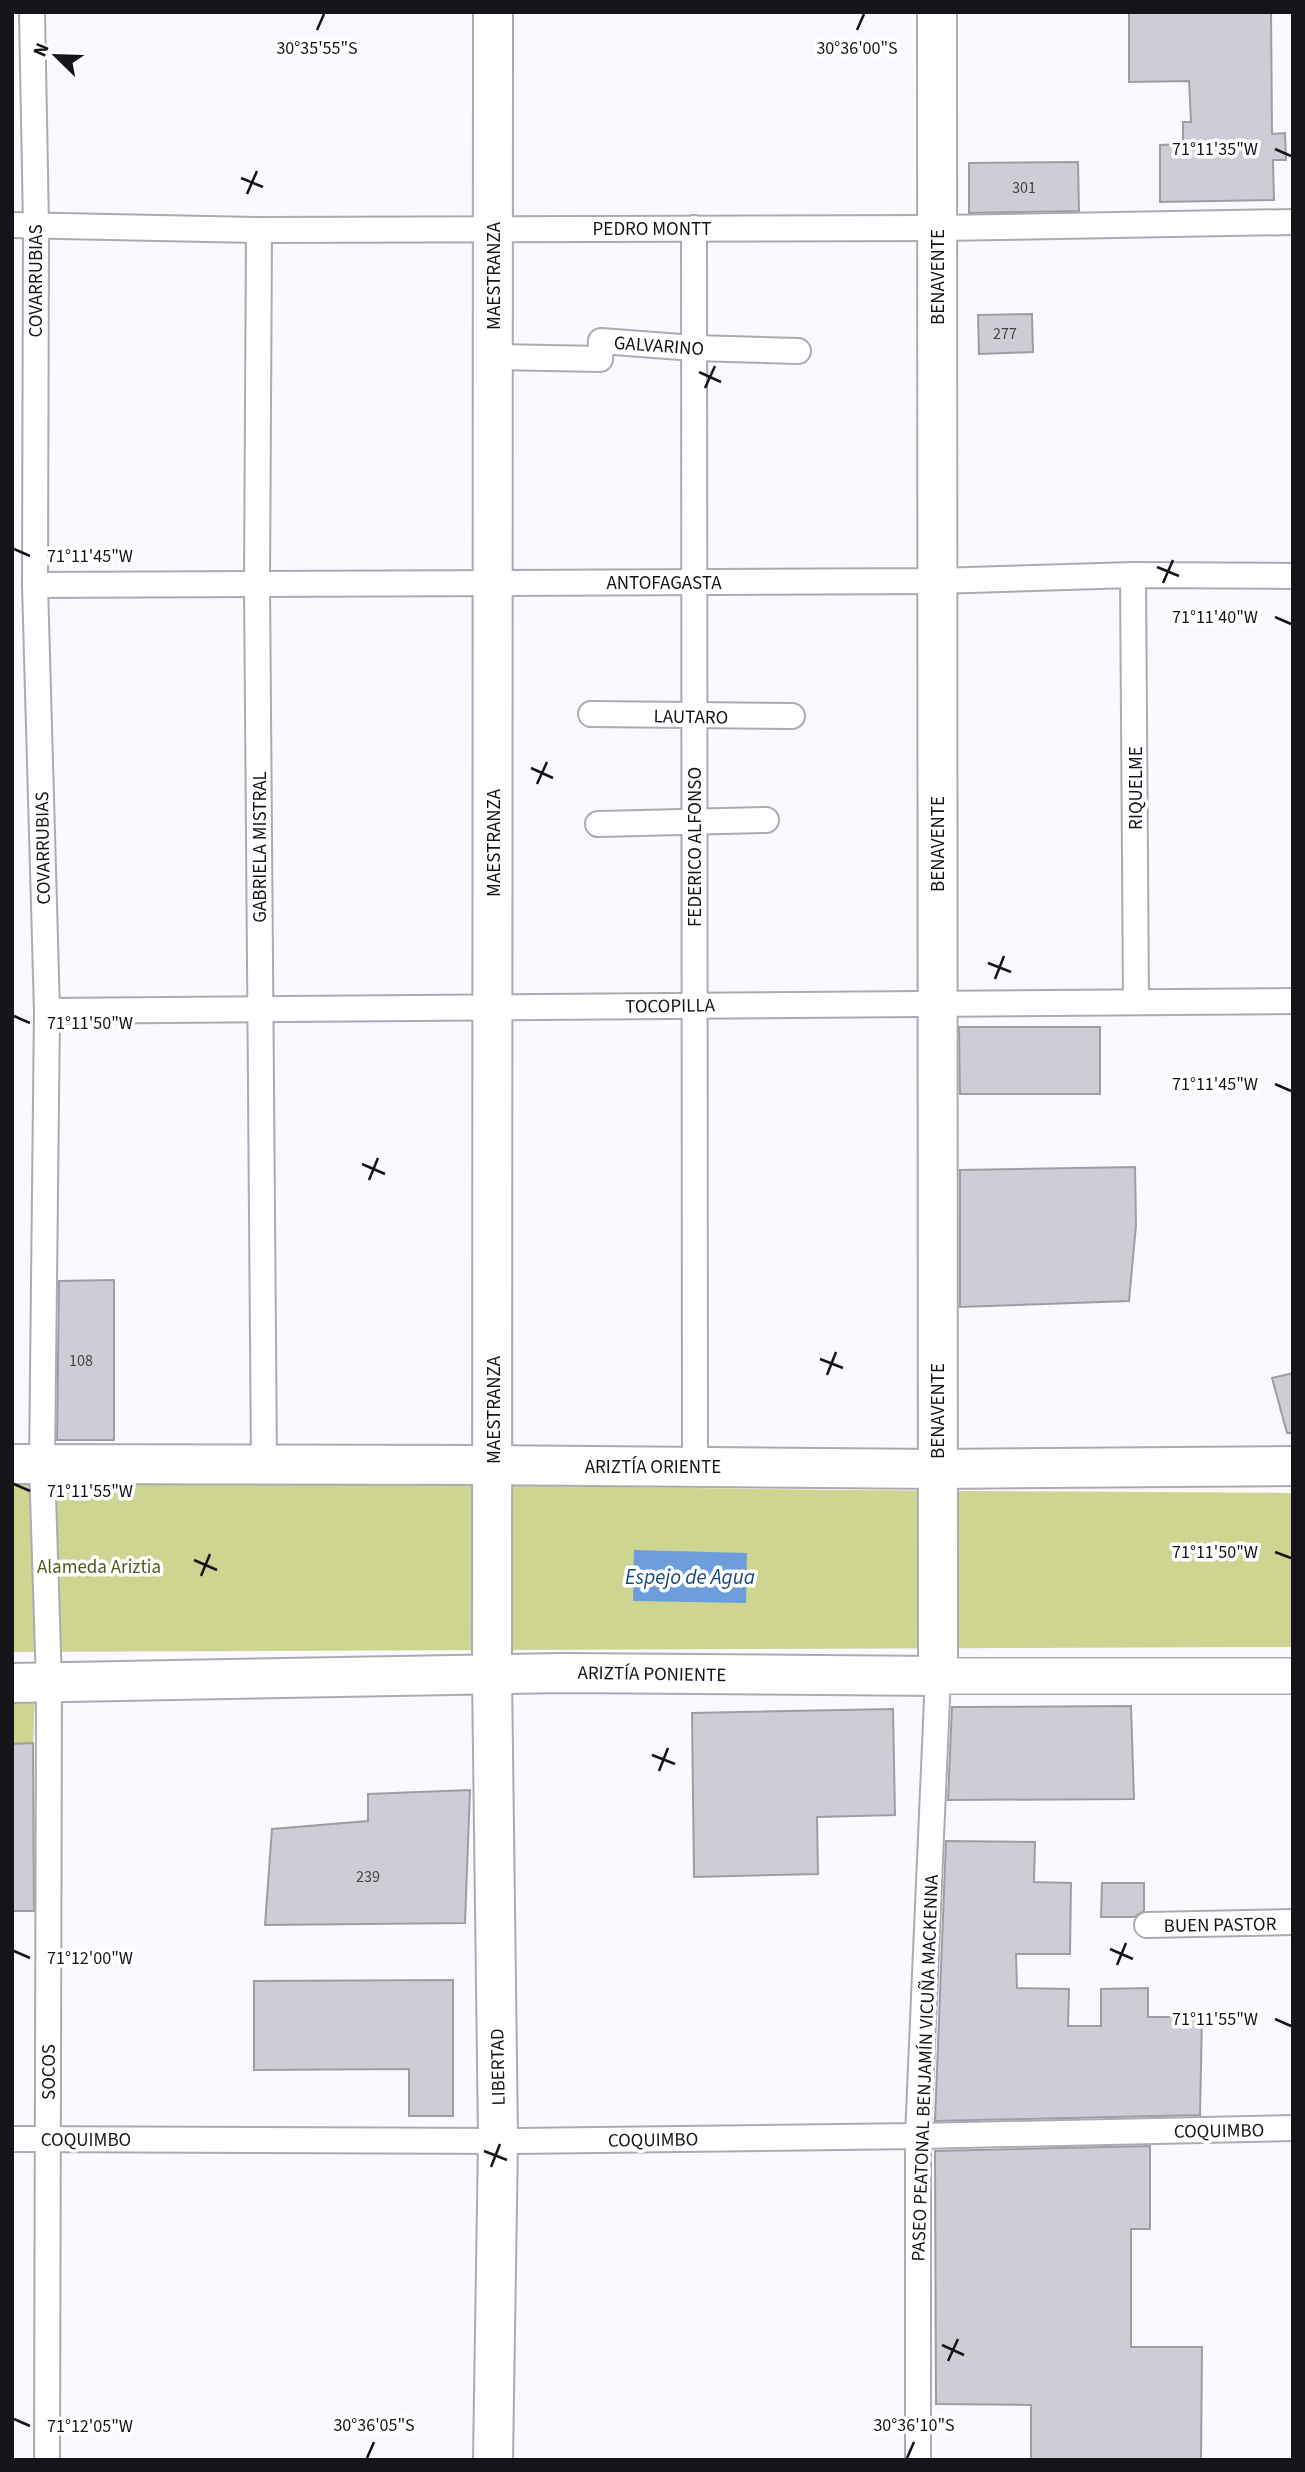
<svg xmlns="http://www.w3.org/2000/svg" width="1305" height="2472" viewBox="0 0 1305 2472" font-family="'Source Sans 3',sans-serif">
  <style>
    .green { fill: #cdd591 }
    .water { fill: #6d9edb }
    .building { fill: #d0ccd6; stroke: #9f9ca5; stroke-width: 2 }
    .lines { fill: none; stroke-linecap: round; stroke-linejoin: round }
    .street-casing { stroke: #adaab3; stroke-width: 28 }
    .secondary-casing { stroke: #adaab3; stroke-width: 38 }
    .primary-casing { stroke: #adaab3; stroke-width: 42 }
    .street { stroke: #fff; stroke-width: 24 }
    .secondary { stroke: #fff; stroke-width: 35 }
    .primary { stroke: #fff; stroke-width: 38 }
    .ticks { fill: none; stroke: #161418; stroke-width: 2.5 }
    .labels { text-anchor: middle; stroke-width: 7; stroke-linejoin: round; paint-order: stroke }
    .number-label { font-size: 16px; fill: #444248 }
    .street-label { font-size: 19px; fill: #161418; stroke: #fff }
    .park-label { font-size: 19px; fill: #555a1f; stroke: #fff }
    .water-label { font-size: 21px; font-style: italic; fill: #174881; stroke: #fff }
    .ticks-label { font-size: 18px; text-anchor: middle; fill: #161418; stroke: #fff; stroke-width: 7; stroke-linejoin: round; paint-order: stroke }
  </style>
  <rect width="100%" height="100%" fill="#fbf9ff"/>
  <!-- green -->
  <g class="green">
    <polygon points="12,1479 841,1490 1293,1493 1293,1647 12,1652"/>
    <polygon points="12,1698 35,1698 33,1743 12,1744"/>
  </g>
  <!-- water -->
  <polygon class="water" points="634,1550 747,1553 746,1603 633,1601"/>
  <!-- building -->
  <g class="building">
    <polygon points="1129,12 1271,12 1272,134 1285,133 1286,160 1273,160 1274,200 1160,202 1160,145 1183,144 1183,122 1191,122 1189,81 1129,82"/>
    <polygon points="1078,162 1079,211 969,213 969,163"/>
    <polygon points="1032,314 1033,352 979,354 978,315"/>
    <polygon points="959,1027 1100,1027 1100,1094 960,1094"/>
    <polygon points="1135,1167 1136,1225 1129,1301 960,1307 960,1170"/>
    <polygon points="114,1280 114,1440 57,1440 59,1281"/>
    <polygon points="1293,1373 1293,1433 1287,1433 1272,1378"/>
    <polygon points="1131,1706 1134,1799 948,1800 952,1707"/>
    <polygon points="893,1709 895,1815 817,1817 818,1874 694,1877 692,1713"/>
    <polygon points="33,1743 34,1911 12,1911 12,1744"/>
    <polygon points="470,1790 465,1923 265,1925 272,1829 368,1821 368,1794"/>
    <polygon points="946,1841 1035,1842 1034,1882 1071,1883 1070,1954 1016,1954 1017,1988 1069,1989 1068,2026 1101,2026 1101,1989 1148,1988 1148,2017 1202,2017 1200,2115 935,2121"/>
    <polygon points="1102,1883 1144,1883 1144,1911 1134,1917 1101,1917"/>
    <polygon points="453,1980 453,2116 409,2116 409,2069 254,2070 254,1981"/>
    <polygon points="1150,2146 1150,2229 1131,2229 1131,2347 1202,2347 1201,2460 1031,2460 1031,2405 936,2404 935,2151"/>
  </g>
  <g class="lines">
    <!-- street casing -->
    <g class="street-casing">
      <g id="street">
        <polyline points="32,12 36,226 35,585 47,1011 42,1464 49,1683 47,2460"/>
        <polyline points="12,225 259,230 937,228 1293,222"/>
        <polyline points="694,228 695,1466"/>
        <polyline points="259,230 257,584 264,1464"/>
        <polyline points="493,357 600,359 601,341 694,348 798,351"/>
        <polyline points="1133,575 1136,1002"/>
        <polyline points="35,585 937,581 1133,575 1293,576"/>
        <polyline points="591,714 792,716"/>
        <polyline points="598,824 766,820"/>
        <polyline points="47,1011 1293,1001"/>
        <polyline points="1147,1925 1293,1922"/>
        <polyline points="12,2139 515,2141 918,2136 1293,2128"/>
        <polyline points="918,2460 918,2136 938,1676"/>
      </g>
    </g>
    <!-- secondary casing -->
    <g class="secondary-casing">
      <polyline id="secondary" points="938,1676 1293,1676"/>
    </g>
    <!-- primary casing -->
    <g class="primary-casing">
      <g id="primary">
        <polyline points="493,12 492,1674 498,2140 493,2460"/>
        <polyline points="12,1464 493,1465 937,1469 1293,1466"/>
        <polyline points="12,1683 563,1673 938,1676 937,12"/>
      </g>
    </g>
    <!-- street -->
    <use href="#street" class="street"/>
    <!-- secondary -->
    <use href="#secondary" class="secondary"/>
    <!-- primary -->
    <use href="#primary" class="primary"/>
  </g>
  <!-- ticks -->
  <path class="ticks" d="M317,30L324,14M857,30L864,14M1275,149L1291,156M241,178L263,187M247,194L257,171M699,372L721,382M705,388L715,366M14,549L30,556M1157,567L1179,576M1163,583L1173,560M1275,617L1291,624M531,768L553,778M537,784L547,762M988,963L1011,972M995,979L1004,956M14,1016L30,1023M1275,1084L1291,1091M362,1164L385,1174M369,1180L378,1158M820,1359L843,1368M827,1375L836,1352M14,1484L30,1491M1275,1552L1291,1558M194,1560L217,1570M201,1576L210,1554M652,1755L675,1764M659,1771L668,1748M1110,1949L1133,1959M14,1951L30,1958M1117,1965L1126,1943M1275,2019L1291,2026M484,2151L507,2160M491,2167L500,2144M942,2345L964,2355M948,2361L958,2339M14,2419L30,2426M367,2458L374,2442M907,2458L914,2442"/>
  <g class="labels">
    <!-- number labels -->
    <g class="number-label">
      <text x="1024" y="193">301</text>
      <text x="1005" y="339">277</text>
      <text x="81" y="1366">108</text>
      <text x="368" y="1882">239</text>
    </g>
    <!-- street labels -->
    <g class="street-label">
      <text x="652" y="235">PEDRO MONTT</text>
      <text transform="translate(493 276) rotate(-90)" y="7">MAESTRANZA</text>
      <text transform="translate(937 277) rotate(-90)" y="7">BENAVENTE</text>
      <text transform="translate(35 281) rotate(-90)" y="7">COVARRUBIAS</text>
      <text transform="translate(659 345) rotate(4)" y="7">GALVARINO</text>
      <text x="664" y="589">ANTOFAGASTA</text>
      <text transform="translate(691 716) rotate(1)" y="7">LAUTARO</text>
      <text transform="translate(1135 788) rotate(-90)" y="7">RIQUELME</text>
      <text transform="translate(493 843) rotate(-90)" y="7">MAESTRANZA</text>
      <text transform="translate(937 844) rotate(-90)" y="7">BENAVENTE</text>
      <text transform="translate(259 847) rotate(-90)" y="7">GABRIELA MISTRAL</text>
      <text transform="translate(694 847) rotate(-90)" y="7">FEDERICO ALFONSO</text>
      <text transform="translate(42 848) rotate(-91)" y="7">COVARRUBIAS</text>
      <text transform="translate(670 1005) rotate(-1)" y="7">TOCOPILLA</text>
      <text transform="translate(493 1410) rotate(-90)" y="7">MAESTRANZA</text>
      <text transform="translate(937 1411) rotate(-90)" y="7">BENAVENTE</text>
      <text x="653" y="1473">ARIZTÍA ORIENTE</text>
      <text transform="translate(652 1673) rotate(1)" y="7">ARIZTÍA PONIENTE</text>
      <text transform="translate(1220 1924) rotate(-1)" y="7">BUEN PASTOR</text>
      <text transform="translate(497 2067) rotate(-91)" y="7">LIBERTAD</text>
      <text transform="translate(924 2068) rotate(-88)" y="7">PASEO PEATONAL BENJAMÍN VICUÑA MACKENNA</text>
      <text transform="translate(48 2072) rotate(-90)" y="7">SOCOS</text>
      <text transform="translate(1219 2130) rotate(-1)" y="7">COQUIMBO</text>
      <text x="86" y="2146">COQUIMBO</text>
      <text transform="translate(653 2139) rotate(-1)" y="7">COQUIMBO</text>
    </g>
    <!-- park labels -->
    <g class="park-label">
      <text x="99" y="1573">Alameda Ariztia</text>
    </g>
    <!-- water labels -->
    <g class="water-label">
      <text x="690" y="1584">Espejo de Agua</text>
    </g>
  </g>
  <g class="ticks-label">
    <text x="317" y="54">30°35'55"S</text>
    <text x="857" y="54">30°36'00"S</text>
    <text x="1215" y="155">71°11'35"W</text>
    <text x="90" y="562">71°11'45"W</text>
    <text x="1215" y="623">71°11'40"W</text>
    <text x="90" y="1029">71°11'50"W</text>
    <text x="1215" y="1090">71°11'45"W</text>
    <text x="90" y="1497">71°11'55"W</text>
    <text x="1215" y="1558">71°11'50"W</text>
    <text x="90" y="1964">71°12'00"W</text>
    <text x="1215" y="2025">71°11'55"W</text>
    <text x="374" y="2431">30°36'05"S</text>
    <text x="914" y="2431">30°36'10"S</text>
    <text x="90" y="2432">71°12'05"W</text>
  </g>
  <!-- border -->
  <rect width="1305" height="2472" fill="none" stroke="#161418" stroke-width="28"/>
  <!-- north arrow -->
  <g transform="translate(56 56) rotate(293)" stroke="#ffffff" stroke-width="5" paint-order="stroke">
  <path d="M0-5L12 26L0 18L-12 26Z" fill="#161418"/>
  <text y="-10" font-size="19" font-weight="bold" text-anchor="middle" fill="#161418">N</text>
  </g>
</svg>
